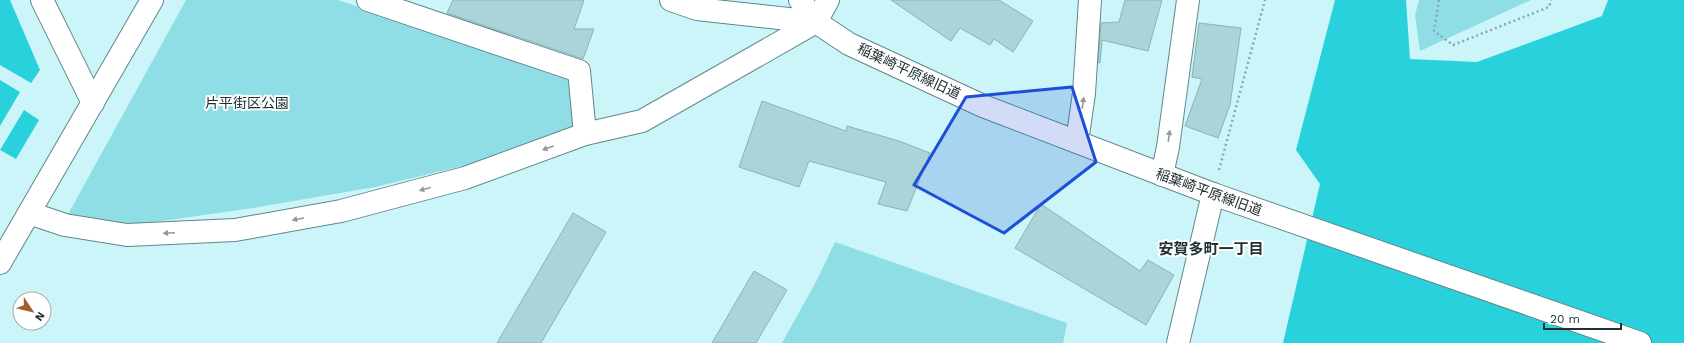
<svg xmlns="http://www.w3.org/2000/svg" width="1684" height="343" viewBox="0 0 1684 343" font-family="'Work Sans','Noto Sans JP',sans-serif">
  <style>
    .green { fill: #8fdee5 }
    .water { fill: #29d1dd }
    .building { fill: #abd4d8; stroke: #8bb2b6 }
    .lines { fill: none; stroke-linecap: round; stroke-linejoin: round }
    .minor-casing { stroke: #60878a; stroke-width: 24 }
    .tertiary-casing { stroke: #60878a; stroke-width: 24 }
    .path { stroke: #88a8aa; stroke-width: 2.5; stroke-dasharray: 2 3; stroke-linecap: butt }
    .minor { stroke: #fff; stroke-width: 22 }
    .tertiary { stroke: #fff; stroke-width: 22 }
    .oneway { fill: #909898 }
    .marked { fill: #1d4ed8; fill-opacity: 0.2; stroke: #1d4ed8; stroke-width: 3; stroke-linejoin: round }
    .labels { text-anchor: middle; stroke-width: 4; stroke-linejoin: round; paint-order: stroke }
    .street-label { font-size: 14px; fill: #203132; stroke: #fff }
    .park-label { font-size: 14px; fill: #173032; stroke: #fff }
    .neighbourhood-label { font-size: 15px; font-weight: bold; fill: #203132; stroke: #fff }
  </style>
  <rect width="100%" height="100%" fill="#cbf5f8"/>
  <!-- green -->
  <g class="green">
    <polygon points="186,0 338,0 576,77 578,127 483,161 375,187 253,208 141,224 66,218"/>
    <polygon points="1419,0 1531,0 1420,51 1415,15"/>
    <polygon points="835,242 1067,323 1063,343 782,343 817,280"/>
  </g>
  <!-- water -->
  <g class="water">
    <polygon points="0,0 10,0 40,70 31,83 0,65"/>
    <polygon points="1335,0 1406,0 1410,59 1477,62 1602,16 1608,0 1684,0 1684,343 1283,343 1320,184 1296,150"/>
    <polygon points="0,80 20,92 0,126"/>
    <polygon points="24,110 39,120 16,159 0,150"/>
  </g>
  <!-- building -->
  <g class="building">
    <polygon points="453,0 584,0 574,29 594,29 583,59 447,13"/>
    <polygon points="891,0 999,0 1033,21 1013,52 994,39 990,45 960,28 951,41"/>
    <polygon points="1125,0 1162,0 1148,51 1102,40 1100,63 1098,62 1101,23 1119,22"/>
    <polygon points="1199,23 1241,28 1230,105 1218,138 1185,126 1202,79 1192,77"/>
    <polygon points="762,101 846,131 847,126 899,141 930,153 907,211 878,204 886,182 809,161 799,187 739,167"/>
    <polygon points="1041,204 1140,271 1148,260 1174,275 1146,325 1015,248"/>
    <polygon points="573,213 606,232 541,343 497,343"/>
    <polygon points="754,271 787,290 756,343 712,343"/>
  </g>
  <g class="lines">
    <!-- minor casing -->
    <g class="minor-casing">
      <g id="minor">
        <polyline points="42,0 93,103"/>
        <polyline points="368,0 579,71 585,134"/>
        <polyline points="1077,142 1084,93 1090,0"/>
        <polyline points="1162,175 1168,147 1188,0"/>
        <polyline points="29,213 65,225 127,235 235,230 341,211 465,178 585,134 642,121 816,22 828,0"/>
      </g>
    </g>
    <!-- tertiary casing -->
    <g class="tertiary-casing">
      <g id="tertiary">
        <polyline points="671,0 697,9 816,22"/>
        <polyline points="800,0 816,22 849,44 983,106 1213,194 1640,343"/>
        <polyline points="0,263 152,0"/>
        <polyline points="1178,343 1213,194"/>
      </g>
    </g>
    <!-- path -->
    <g class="path">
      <polyline points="1439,0 1434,31 1453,45 1549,7 1551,0"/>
      <polyline points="1219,170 1265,0"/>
    </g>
    <!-- minor -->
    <use href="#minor" class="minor"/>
    <!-- tertiary -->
    <use href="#tertiary" class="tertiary"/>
  </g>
  <!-- one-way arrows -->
  <defs><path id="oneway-solid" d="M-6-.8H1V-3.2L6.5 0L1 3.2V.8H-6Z"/></defs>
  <g class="oneway">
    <use href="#oneway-solid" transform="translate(1083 103) rotate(-82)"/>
    <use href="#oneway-solid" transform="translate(1169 136) rotate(-82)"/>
    <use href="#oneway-solid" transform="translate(548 148) rotate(160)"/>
    <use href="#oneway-solid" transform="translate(425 189) rotate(165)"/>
    <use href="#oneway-solid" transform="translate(298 219) rotate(170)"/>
    <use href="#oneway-solid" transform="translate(169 233) rotate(177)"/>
  </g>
  <!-- marked area -->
  <path class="marked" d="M1072,87L1096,162L1004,233L914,185L966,97Z"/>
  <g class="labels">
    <!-- street labels -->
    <g class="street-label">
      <text transform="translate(909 71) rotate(25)" y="5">稲葉崎平原線旧道</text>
      <text transform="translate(1209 192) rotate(20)" y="5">稲葉崎平原線旧道</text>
    </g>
    <!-- park labels -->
    <g class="park-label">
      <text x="247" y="108">片平街区公園</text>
    </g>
    <!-- neighbourhood labels -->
    <g class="neighbourhood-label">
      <text x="1211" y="254">安賀多町一丁目</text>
    </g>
  </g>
  <!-- north arrow -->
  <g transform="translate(32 311) rotate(125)"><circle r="19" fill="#ffffff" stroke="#a6adad"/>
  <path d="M0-3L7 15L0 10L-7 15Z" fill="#a15d2e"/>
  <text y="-6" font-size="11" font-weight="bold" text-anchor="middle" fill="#203132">N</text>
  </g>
  <!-- scale -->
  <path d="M1544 323v6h77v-6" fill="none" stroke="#203132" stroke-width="2"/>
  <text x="1550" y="323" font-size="12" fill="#203132" stroke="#ffffff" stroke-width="3" paint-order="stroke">20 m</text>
</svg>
